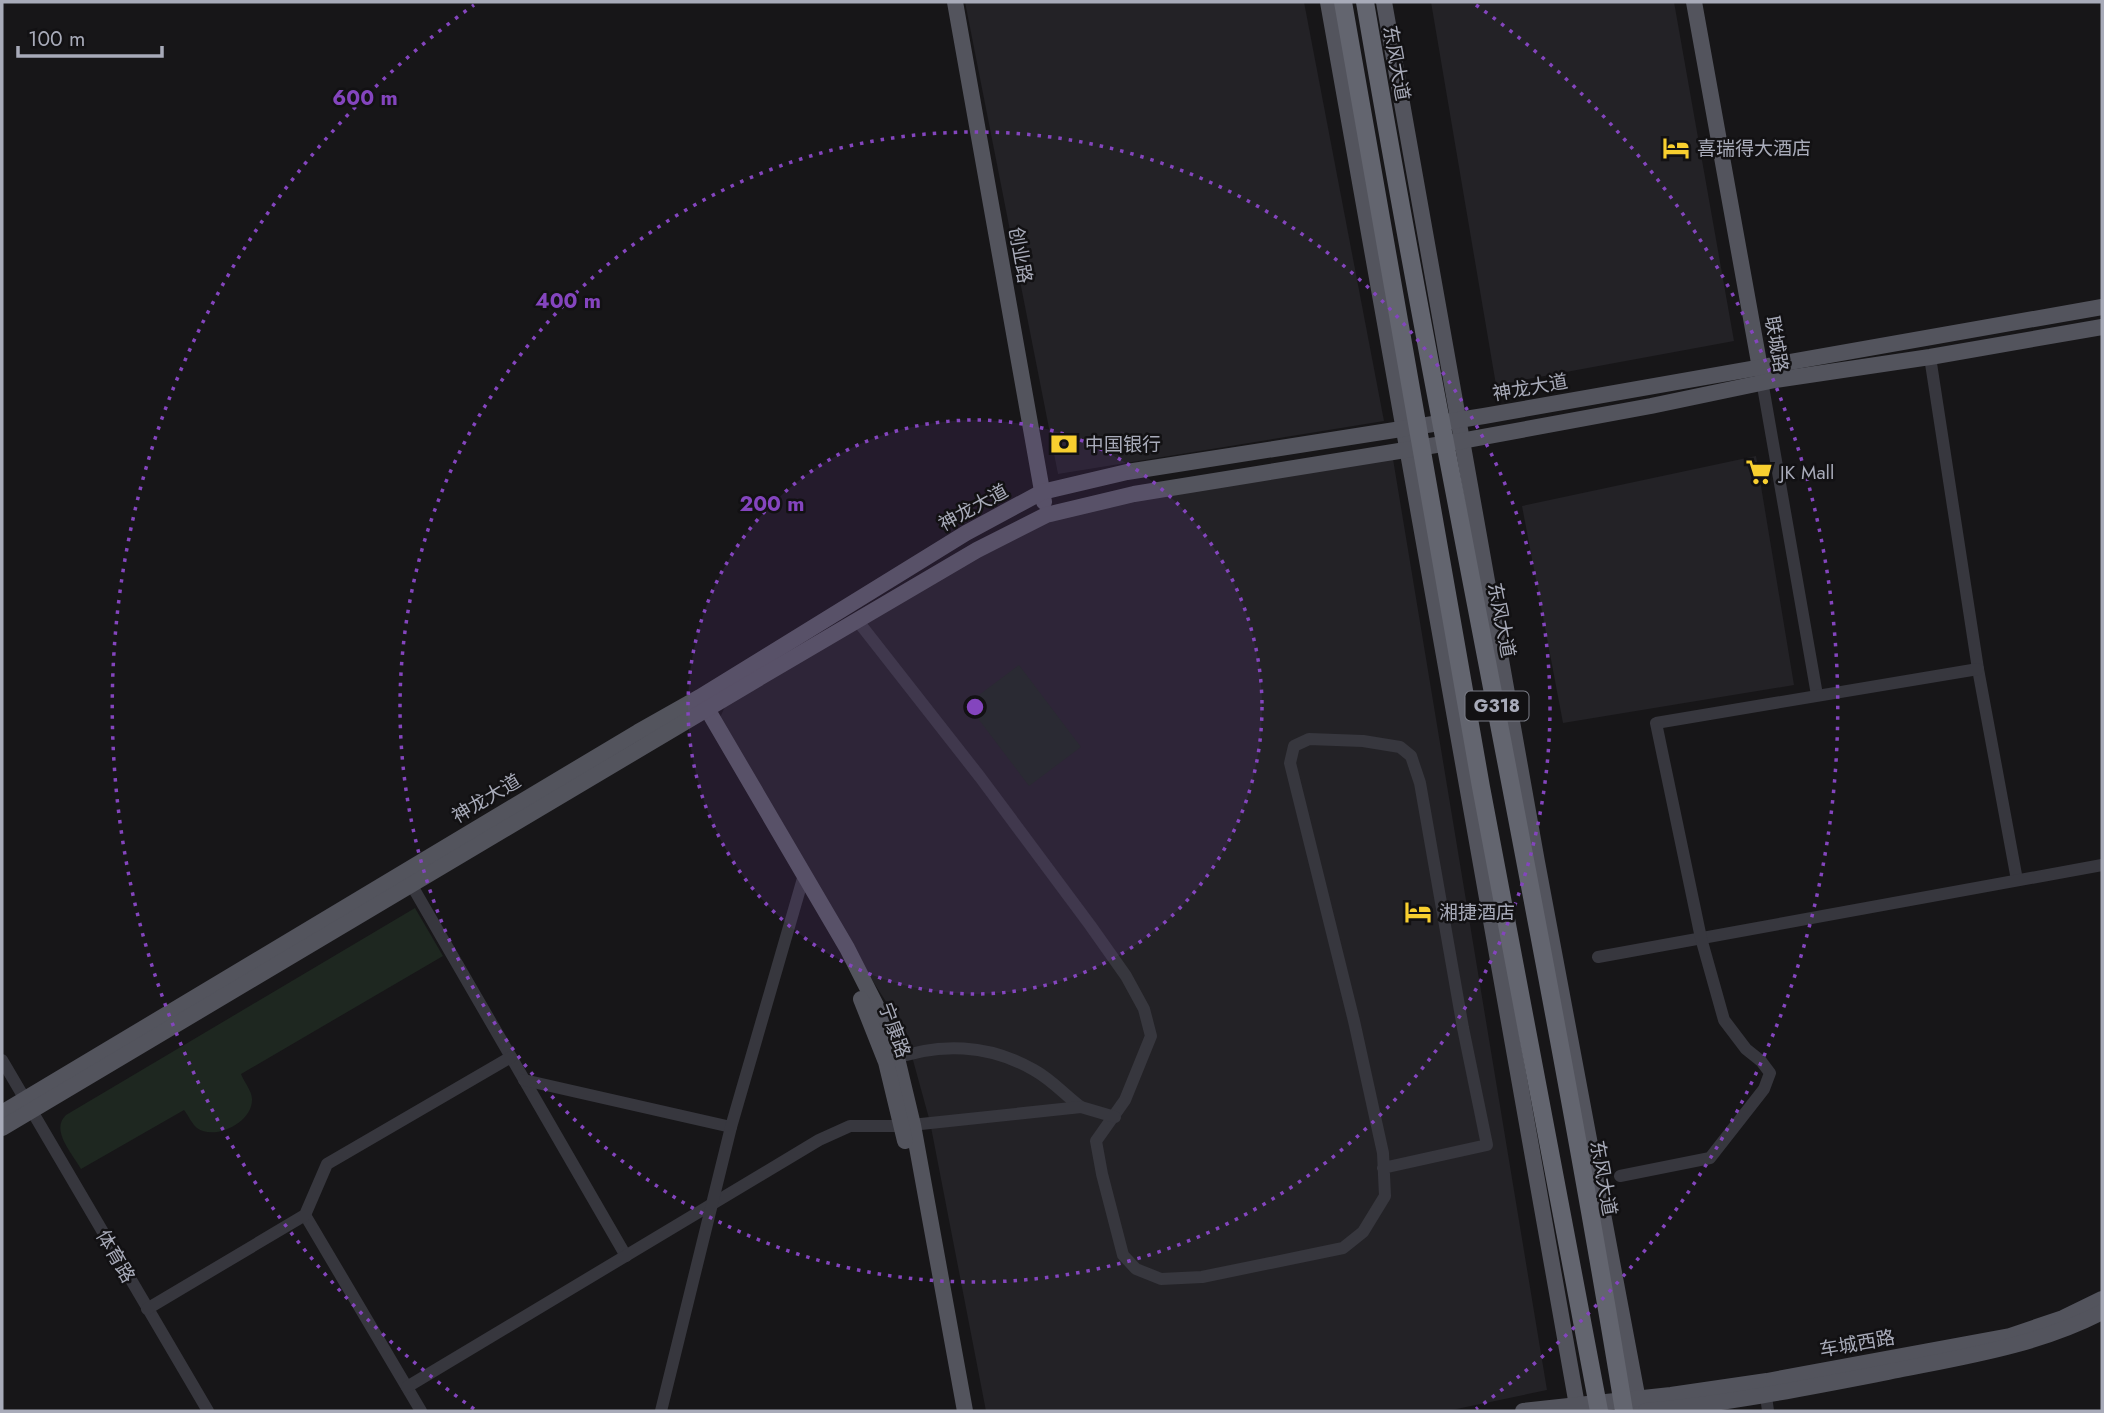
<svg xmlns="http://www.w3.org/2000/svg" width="2104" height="1413" viewBox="0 0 2104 1413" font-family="Jost,'Noto Sans SC',sans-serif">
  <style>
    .built { fill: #232226 }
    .green { fill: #1e2720 }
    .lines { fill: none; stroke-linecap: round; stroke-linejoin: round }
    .minor { stroke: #37373e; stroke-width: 12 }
    .major { stroke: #53545d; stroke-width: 16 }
    .highway { stroke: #63656f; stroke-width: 18 }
    .ring { fill: none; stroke: #8445be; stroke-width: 3.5; stroke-dasharray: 3.5 7 }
    .labels { text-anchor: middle; stroke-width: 5; stroke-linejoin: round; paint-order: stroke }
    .shield { fill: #121113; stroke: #7b7d87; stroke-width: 2 }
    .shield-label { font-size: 18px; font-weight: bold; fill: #a8abb9 }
    .street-label { font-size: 19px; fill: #a8abb9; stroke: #121113 }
    .poi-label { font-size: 19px; fill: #a8abb9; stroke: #121113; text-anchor: start }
    .centre { fill: #8445be; stroke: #121113; stroke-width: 3.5 }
    .ring-label { font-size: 21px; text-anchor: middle; font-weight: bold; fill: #8445be; stroke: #121113; stroke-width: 5; stroke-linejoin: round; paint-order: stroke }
  </style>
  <rect width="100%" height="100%" fill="#171618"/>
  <!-- built -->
  <g class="built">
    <polygon points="965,2 1304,2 1384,421 1058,474"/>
    <polygon points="1431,2 1674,2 1734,341 1496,385"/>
    <polygon points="1756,456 1794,685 1563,723 1522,506"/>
    <polygon points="1393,459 1547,1390 1447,1411 986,1411 930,1122 905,1031 872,980 718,722 727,702 1046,515"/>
  </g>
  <!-- green -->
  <g class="green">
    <polygon points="1019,665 1081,747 1029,786 967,704"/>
    <path d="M415,908L443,956L241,1074C244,1082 252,1091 252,1099C253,1122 215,1141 197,1128C192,1124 188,1115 184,1110L81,1169C72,1153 50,1130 66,1115Z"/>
  </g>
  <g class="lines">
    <!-- minor -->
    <g class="minor">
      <polyline points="1930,357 1978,669 2017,880"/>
      <polyline points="1761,375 1817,695"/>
      <polyline points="857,620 980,777 1090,925 1126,976 1144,1009 1151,1036 1125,1100 1096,1141 1102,1174 1123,1255 1136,1269 1161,1279 1202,1277 1343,1248 1363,1232 1385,1196 1383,1153 1354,1021 1290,763 1294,746 1309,739 1363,741 1400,747 1411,756 1420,783 1463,1028 1487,1145 1383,1168"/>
      <polyline points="411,884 626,1256"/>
      <polyline points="1598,957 2102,865"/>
      <polyline points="2,1060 208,1411"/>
      <path d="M891,1060C939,1042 989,1044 1034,1070C1052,1080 1065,1095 1081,1107"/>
      <polyline points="524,1080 731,1127"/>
      <polyline points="1620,1176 1710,1158 1764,1089 1770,1073 1761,1061 1746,1049 1724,1020 1701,938 1656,723 1978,669"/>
      <polyline points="305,1215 421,1411"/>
      <polyline points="147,1309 305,1215 327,1164 511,1057"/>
      <polyline points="407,1387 819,1140 850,1126 902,1126 1081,1107 1115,1117"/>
      <polyline points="1766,1396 1768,1411"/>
      <polyline points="661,1411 731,1127 804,875"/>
    </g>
    <!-- major -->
    <g class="major">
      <polyline points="955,2 1044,502"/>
      <polyline points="1328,2 1578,1411"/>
      <polyline points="1384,2 1537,862 1640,1411"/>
      <polyline points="1694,2 1760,368"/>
      <polyline points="703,702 847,948 881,1015 897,1058 913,1125 965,1411"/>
      <polyline points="861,999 886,1062 905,1141"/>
      <polyline points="2,1113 638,732 700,697 966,533 1042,492 1127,472 1484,416 2102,307"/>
      <polyline points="2,1128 754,681 977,550 1046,515 1134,494 1461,441 1651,406 1775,380 1930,357 2102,327"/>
      <polyline points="1523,1411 1671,1395 1767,1381 2010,1336 2063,1318 2102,1299"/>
      <path d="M1646,1411C1732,1403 1815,1386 1898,1370C1968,1356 2038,1345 2102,1312"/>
    </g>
    <!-- highway -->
    <g class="highway">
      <polyline points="1343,2 1481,787 1599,1411"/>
      <path d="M1365,2C1445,473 1547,940 1624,1411"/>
    </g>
  </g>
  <!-- distance rings -->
  <circle cx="975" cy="707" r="287" fill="#8445be" fill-opacity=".12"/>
  <g class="ring">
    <circle cx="975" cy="707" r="287"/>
    <circle cx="975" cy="707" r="575"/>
    <path d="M474 1409A862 862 0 0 1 474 5M1476 5A862 862 0 0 1 1476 1409"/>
  </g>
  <!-- icons -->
  <defs>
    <g id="hotel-bare" transform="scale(2.1)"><path d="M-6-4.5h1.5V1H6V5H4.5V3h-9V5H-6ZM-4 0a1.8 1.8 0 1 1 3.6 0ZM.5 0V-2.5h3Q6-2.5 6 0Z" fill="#f8cf2f" stroke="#121113" stroke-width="2.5" paint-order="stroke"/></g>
    <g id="bank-bare" transform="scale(2.1)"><path d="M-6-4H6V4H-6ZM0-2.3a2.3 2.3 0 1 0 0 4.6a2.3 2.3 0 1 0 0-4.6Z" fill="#f8cf2f" stroke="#121113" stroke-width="2.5" paint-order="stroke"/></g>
    <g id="supermarket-bare" transform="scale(2.1)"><path d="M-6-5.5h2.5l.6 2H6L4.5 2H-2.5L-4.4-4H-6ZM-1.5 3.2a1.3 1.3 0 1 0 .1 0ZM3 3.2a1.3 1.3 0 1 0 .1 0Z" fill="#f8cf2f" stroke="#121113" stroke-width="2.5" paint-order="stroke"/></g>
  </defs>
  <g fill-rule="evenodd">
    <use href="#hotel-bare" x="1676" y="148"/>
    <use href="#bank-bare" x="1064" y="444"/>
    <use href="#supermarket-bare" x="1759" y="472"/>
    <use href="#hotel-bare" x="1418" y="912"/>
  </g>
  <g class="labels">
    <!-- shield labels -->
    <rect class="shield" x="1465.5" y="691.5" width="63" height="29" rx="5"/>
    <g class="shield-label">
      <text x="1497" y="712">G318</text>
    </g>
    <!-- street labels -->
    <g class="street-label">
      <text transform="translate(1397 63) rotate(80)" y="7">东风大道</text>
      <text transform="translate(1021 255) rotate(80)" y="7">创业路</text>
      <text transform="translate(1777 344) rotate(80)" y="7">联城路</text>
      <text transform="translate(1530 387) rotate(-10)" y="7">神龙大道</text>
      <text transform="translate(973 507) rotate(-29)" y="7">神龙大道</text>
      <text transform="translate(1502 620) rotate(79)" y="7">东风大道</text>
      <text transform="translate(486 798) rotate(-31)" y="7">神龙大道</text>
      <text transform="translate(895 1030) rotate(70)" y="7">宁康路</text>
      <text transform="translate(1604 1178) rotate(80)" y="7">东风大道</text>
      <text transform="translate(116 1256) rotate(60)" y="7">体育路</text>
      <text transform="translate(1857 1343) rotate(-10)" y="7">车城西路</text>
    </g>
    <!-- poi labels -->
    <g class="poi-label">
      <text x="1697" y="155">喜瑞得大酒店</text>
      <text x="1085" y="451">中国银行</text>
      <text x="1780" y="479">JK Mall</text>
      <text x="1439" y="919">湘捷酒店</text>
    </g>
  </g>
  <circle cx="975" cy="707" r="10" class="centre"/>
  <g class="ring-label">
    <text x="365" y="105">600 m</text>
    <text x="568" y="308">400 m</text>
    <text x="772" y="511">200 m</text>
  </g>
  <!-- border -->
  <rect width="2104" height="1413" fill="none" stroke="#a8abb9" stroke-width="7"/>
  <!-- scale -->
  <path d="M18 46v10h144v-10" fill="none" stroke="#a8abb9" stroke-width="3.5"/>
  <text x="28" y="46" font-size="21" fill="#a8abb9" stroke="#121113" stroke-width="5" paint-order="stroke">100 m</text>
</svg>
